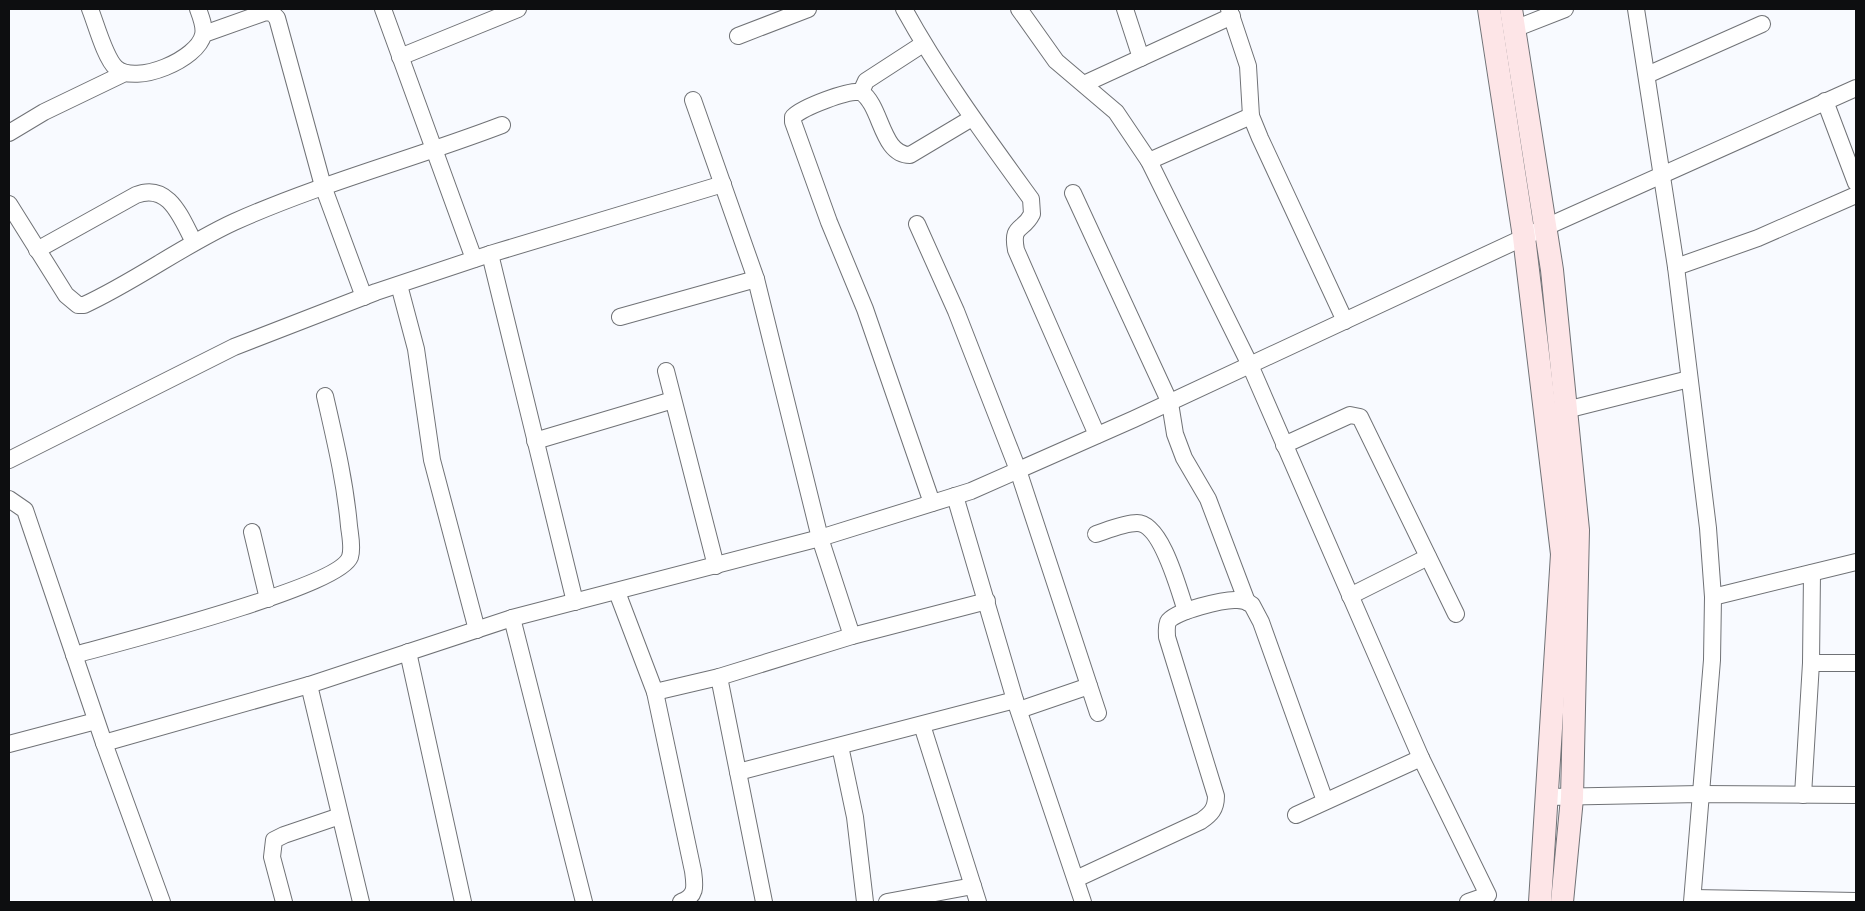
<svg xmlns="http://www.w3.org/2000/svg" width="1865" height="911" viewBox="0 0 1865 911" font-family="Jost,sans-serif">
  <style>
    .lines { fill: none; stroke-linecap: round; stroke-linejoin: round }
    .street-casing { stroke: #707276; stroke-width: 18 }
    .secondary-casing { stroke: #707276; stroke-width: 24 }
    .street { stroke: #fff; stroke-width: 16 }
    .secondary { stroke: #fde5e7; stroke-width: 22 }
  </style>
  <rect width="100%" height="100%" fill="#f8faff"/>
  <g class="lines">
    <!-- street casing -->
    <g class="street-casing">
      <g id="street">
        <path d="M90,9C96,24 105,58 116,68C136,86 198,59 203,35C205,27 201,17 198,9"/>
        <polyline points="383,9 474,259"/>
        <path d="M904,9C941,76 986,137 1031,199L1032,214C1023,232 1011,224 1016,250L1097,435"/>
        <polyline points="1019,9 1056,61 1116,112 1149,161 1250,365 1421,758 1488,895 1468,902"/>
        <polyline points="1125,9 1141,58"/>
        <polyline points="1229,9 1248,66 1251,116 1260,138 1345,321"/>
        <polyline points="1636,9 1676,267 1708,528 1713,597 1712,660 1692,902"/>
        <polyline points="1514,29 1565,9"/>
        <polyline points="204,34 266,12 272,13 277,18 323,186 364,297"/>
        <polyline points="738,36 808,9"/>
        <polyline points="400,57 518,9"/>
        <polyline points="1647,75 1762,24"/>
        <polyline points="1084,84 1232,16"/>
        <polyline points="861,92 866,81 923,44"/>
        <polyline points="693,100 756,279 820,538 852,636 719,677"/>
        <polyline points="1825,101 1856,183"/>
        <polyline points="9,133 44,112 125,73"/>
        <polyline points="1149,161 1251,116"/>
        <polyline points="1073,193 1170,403 1175,434 1184,458 1208,499 1247,602"/>
        <path d="M9,204L66,295L78,305H84C136,281 182,246 234,222C321,183 413,159 502,125"/>
        <polyline points="917,224 956,311 1018,470 1098,713"/>
        <path d="M37,250L136,195C169,182 181,218 194,242"/>
        <polyline points="490,254 575,602"/>
        <polyline points="1676,267 1758,238 1856,195"/>
        <polyline points="399,285 416,349 432,460 477,630"/>
        <polyline points="620,317 756,279"/>
        <polyline points="666,371 716,566"/>
        <polyline points="1566,410 1689,379"/>
        <polyline points="535,441 673,400"/>
        <polyline points="1284,445 1350,415 1360,417 1456,614"/>
        <polyline points="9,460 234,347 376,292 490,254 723,184"/>
        <polyline points="955,496 1015,700 1083,902"/>
        <polyline points="9,499 25,510 104,743 162,902"/>
        <path d="M932,503L865,309L829,222L793,122V117C803,107 848,90 861,92C882,106 881,155 910,155L972,118"/>
        <polyline points="252,532 268,599"/>
        <path d="M1096,534C1108,530 1125,523 1137,523C1162,523 1179,591 1186,611"/>
        <polyline points="617,592 655,692 719,677 764,902"/>
        <polyline points="1350,596 1428,557"/>
        <polyline points="1713,597 1856,562"/>
        <polyline points="512,618 584,902"/>
        <polyline points="852,636 987,601"/>
        <polyline points="408,652 463,902"/>
        <path d="M74,655C114,644 339,587 350,557C353,548 350,535 349,526C345,481 335,440 325,396"/>
        <polyline points="1811,663 1856,663"/>
        <polyline points="309,685 361,902"/>
        <path d="M655,692L693,871C695,886 697,896 681,902"/>
        <polyline points="1019,710 1089,686"/>
        <polyline points="922,725 978,902"/>
        <polyline points="104,743 309,685 512,618 820,538 971,491 1134,419 1546,227 1856,88"/>
        <polyline points="9,744 96,721"/>
        <polyline points="840,746 855,817 865,902"/>
        <polyline points="738,772 1015,700"/>
        <polyline points="1803,795 1811,663 1812,573"/>
        <polyline points="1548,797 1700,794 1856,795"/>
        <polyline points="1296,815 1421,758"/>
        <path d="M1076,879L1201,821C1211,814 1216,809 1216,796L1167,637C1167,632 1166,627 1168,622C1174,611 1225,599 1237,600C1243,600 1248,602 1252,605L1261,622L1325,801"/>
        <polyline points="1693,898 1856,901"/>
        <polyline points="284,902 272,857 274,840 284,835 340,816"/>
        <polyline points="887,902 973,886"/>
      </g>
    </g>
    <!-- secondary casing -->
    <g class="secondary-casing">
      <g id="secondary">
        <polyline points="1489,9 1524,237 1562,554 1540,902"/>
        <polyline points="1511,9 1552,270 1578,530 1572,798 1562,902"/>
      </g>
    </g>
    <!-- street -->
    <use href="#street" class="street"/>
    <!-- secondary -->
    <use href="#secondary" class="secondary"/>
  </g>
  <!-- border -->
  <rect width="1865" height="911" fill="none" stroke="#0d0e10" stroke-width="20"/>
</svg>
